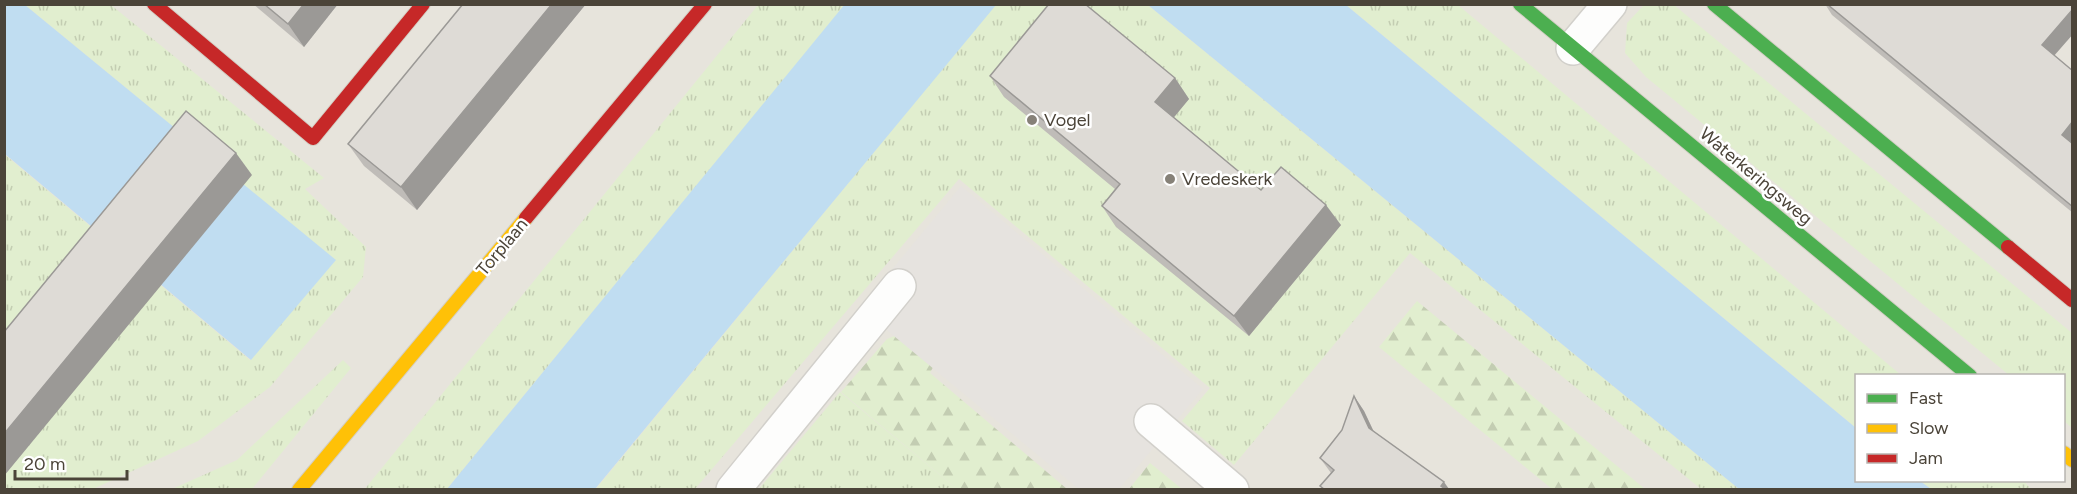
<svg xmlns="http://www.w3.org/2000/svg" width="2077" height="494" viewBox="0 0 2077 494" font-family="Figtree,sans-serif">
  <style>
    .residential { fill: #e7e4dc; fill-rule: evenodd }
    .grass { fill: url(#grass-tufts) }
    .forest { fill: url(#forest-firs) }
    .parking { fill: #e6e3df }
    .water { fill: #c0ddf1 }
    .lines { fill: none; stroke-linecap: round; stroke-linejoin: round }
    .street-casing { stroke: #d2d0cb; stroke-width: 36 }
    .fast-casing { stroke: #d3cfc5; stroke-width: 16 }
    .slow-casing { stroke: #d3cfc5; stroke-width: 16 }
    .jam-casing { stroke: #d3cfc5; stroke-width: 16 }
    .street { stroke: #fdfdfc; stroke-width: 33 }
    .fast { stroke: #4caf50; stroke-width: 14 }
    .slow { stroke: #ffc107; stroke-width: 14 }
    .jam { stroke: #c62828; stroke-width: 14 }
    .wall { fill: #bfbcb8 }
    .shaded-wall { fill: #9b9996 }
    .building { fill: #dedbd6; stroke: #9b9996; stroke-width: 1.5 }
    .poi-dot { fill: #868178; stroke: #fff; stroke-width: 2 }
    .labels { text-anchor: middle; stroke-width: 5; stroke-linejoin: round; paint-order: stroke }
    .poi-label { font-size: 18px; fill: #4b4439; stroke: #fff; text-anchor: start }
    .street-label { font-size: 18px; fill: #4b4439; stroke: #fff }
  </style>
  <defs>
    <pattern id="grass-tufts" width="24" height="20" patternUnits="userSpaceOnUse" patternTransform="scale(1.5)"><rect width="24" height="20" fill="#e1eecf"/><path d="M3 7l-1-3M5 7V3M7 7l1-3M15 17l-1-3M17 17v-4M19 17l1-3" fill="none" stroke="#c3cdb2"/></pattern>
    <pattern id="forest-firs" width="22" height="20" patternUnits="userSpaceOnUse" patternTransform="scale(1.5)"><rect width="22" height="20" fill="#e1eecf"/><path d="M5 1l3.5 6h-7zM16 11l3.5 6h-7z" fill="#c3cdb2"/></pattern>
  </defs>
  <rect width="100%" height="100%" fill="#f4f2ee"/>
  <!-- residential -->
  <path class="residential" d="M4,5H2072V489H5ZM1856,376H2064V480H1856Z"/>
  <!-- grass -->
  <g class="grass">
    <polygon points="996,4 1148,5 1739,489 1701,489 1410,253 1234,465 1182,421 1210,388 959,179 695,489 595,490"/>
    <polygon points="25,5 111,5 324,178 305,189 366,247 363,277 270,387 198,441 93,489 5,489 4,154 250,360 335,260"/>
    <polygon points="758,5 845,5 447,489 364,490"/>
    <polygon points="1346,5 1458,5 1901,375 1856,376 1856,428"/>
    <polygon points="1644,5 1674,5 2072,333 2072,428 2064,421 2064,376 2009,375 1646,77 1625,53 1627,23"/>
    <polygon points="343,360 351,368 252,489 172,489 237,460"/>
    <polygon points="840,392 957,489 758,490"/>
    <polygon points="1920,481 2024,481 2031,489 1931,489"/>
  </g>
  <!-- forest -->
  <g class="forest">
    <polygon points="1417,301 1645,489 1552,489 1379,347"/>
    <polygon points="909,330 944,346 930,373 1067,489 957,489 841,392 887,339"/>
    <polygon points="1150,463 1182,489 1129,489"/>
  </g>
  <!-- parking -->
  <polygon class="parking" points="961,186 1203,389 1119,489 1079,489 860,308"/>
  <!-- water -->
  <g class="water">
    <polygon points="845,4 996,5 595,489 447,489"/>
    <polygon points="4,5 25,5 336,260 251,360 5,154"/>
    <polygon points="1148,5 1346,5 1856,428 1856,480 1920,481 1931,489 1739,489"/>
  </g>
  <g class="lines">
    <!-- street casing -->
    <g class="street-casing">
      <g id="street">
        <polyline points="1573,48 1610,4"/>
        <polyline points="1151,421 1232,490"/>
        <polyline points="733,490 899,286"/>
      </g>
    </g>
    <!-- fast casing -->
    <g class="fast-casing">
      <g id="fast">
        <polyline points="1520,4 1970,376"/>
        <polyline points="1714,4 2008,247"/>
      </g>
    </g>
    <!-- slow casing -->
    <g class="slow-casing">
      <g id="slow">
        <polyline points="2064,453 2072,460"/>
        <polyline points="299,490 526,218"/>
      </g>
    </g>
    <!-- jam casing -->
    <g class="jam-casing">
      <g id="jam">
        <polyline points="154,4 313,138 423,4"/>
        <polyline points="526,218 705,4"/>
        <polyline points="2008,247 2072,300"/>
      </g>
    </g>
    <!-- street -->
    <use href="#street" class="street"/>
    <!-- fast -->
    <use href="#fast" class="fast"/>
    <!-- slow -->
    <use href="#slow" class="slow"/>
    <!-- jam -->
    <use href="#jam" class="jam"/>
  </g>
  <!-- wall -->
  <g class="wall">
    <polygon points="253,4 338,4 304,47"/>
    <polygon points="463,4 586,4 417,210 364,166 348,144"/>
    <polygon points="1825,4 2073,4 2073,34 2054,56 2073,71 2073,213 1832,15"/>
    <polygon points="990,76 1175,78 1189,99 1174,117 1261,190 1341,225 1249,336 1116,227 1102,206 1115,189 1004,97"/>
    <polygon points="1354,396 1364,411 1374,432 1449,489 1322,489 1320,486 1331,473 1320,458 1342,430"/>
  </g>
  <!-- shaded-wall -->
  <g class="shaded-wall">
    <polygon points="304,4 338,4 304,47 288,24"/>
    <polygon points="552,4 586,4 417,210 401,187"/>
    <polygon points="2073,9 2073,34 2051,59 2042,45"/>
    <polygon points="1175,78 1189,99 1170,122 1155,102"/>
    <polygon points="2073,121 2073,146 2062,135"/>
    <polygon points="236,153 252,175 4,476 4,434"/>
    <polygon points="1326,205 1341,225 1249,336 1234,316"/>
    <polygon points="1354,396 1364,411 1379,443 1369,428"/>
    <polygon points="1444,482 1449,489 1443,489 1441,486"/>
  </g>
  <!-- building -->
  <g class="building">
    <polygon points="264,4 304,4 288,24"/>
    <polygon points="463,4 552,4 401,187 348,144"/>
    <polygon points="1049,4 1085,4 1175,78 1155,102 1261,190 1281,167 1326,205 1234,316 1102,206 1120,184 990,76"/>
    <polygon points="1827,4 2073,4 2073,9 2042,45 2073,71 2073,121 2062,135 2073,144 2073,207"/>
    <polygon points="186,111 236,153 4,434 4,332"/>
    <polygon points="1354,396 1369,428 1444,482 1441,486 1445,489 1324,489 1320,486 1334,470 1320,458 1342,430"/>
  </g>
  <!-- markers -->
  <g class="poi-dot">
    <circle cx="1032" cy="120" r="6"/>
    <circle cx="1170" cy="179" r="6"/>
  </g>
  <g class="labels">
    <!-- poi labels -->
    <g class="poi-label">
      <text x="1044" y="126">Vogel</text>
      <text x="1182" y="185">Vredeskerk</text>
    </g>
    <!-- street labels -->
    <g class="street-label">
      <text transform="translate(1756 176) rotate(40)" y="6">Waterkeringsweg</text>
      <text transform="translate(502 247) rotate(-50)" y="6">Torplaan</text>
    </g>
  </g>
  <!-- border -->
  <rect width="2077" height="494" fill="none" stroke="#4b4439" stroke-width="12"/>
  <!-- legend -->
  <rect x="1855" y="374" width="210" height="108" fill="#ffffff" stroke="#b7b4b0" stroke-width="1.5"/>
  <rect x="1867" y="394" width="30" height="9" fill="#4caf50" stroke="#b7b4b0" stroke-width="1.5"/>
  <text x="1909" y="404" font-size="18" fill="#4b4439">Fast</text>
  <rect x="1867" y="424" width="30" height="9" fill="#ffc107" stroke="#b7b4b0" stroke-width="1.5"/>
  <text x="1909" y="434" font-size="18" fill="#4b4439">Slow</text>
  <rect x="1867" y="454" width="30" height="9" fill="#c62828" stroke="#b7b4b0" stroke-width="1.5"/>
  <text x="1909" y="464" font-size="18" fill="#4b4439">Jam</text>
  <!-- scale -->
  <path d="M15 470v9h112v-9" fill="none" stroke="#4b4439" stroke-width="3"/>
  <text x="24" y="470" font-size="18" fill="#4b4439" stroke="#ffffff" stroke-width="4.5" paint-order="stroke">20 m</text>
</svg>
